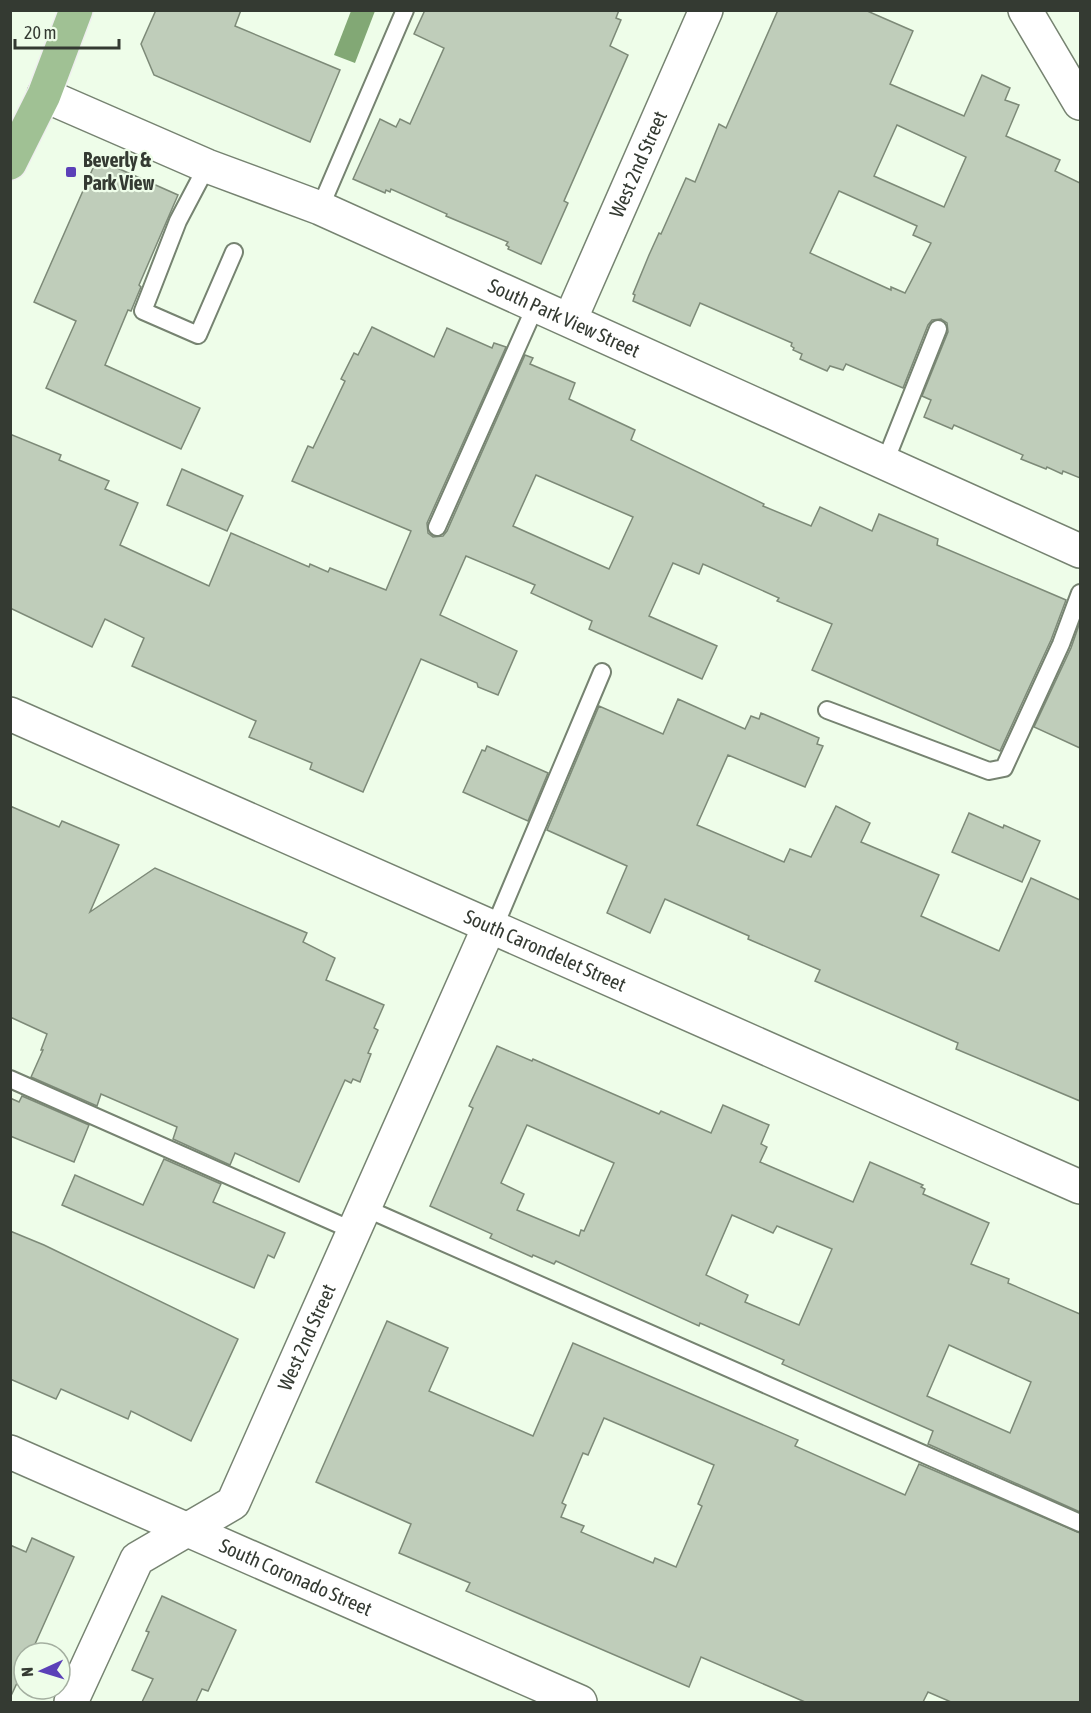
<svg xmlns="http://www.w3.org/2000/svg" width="1091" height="1713" viewBox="0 0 1091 1713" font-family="'Asap Condensed',sans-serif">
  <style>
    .water { fill: #82a875 }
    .building { fill: #bfcdba; stroke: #7d8a78; stroke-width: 1.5; fill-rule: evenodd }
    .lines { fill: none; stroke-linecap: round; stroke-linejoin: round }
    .service-casing { stroke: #768371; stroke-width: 20 }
    .minor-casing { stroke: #768371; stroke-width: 36 }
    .primary-casing { stroke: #efefef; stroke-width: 36 }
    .service { stroke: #fff; stroke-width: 16 }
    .minor { stroke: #fff; stroke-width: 33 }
    .primary { stroke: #a0c194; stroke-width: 33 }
    .poi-dot { fill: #5b40b8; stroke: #eefde9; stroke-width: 2 }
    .labels { text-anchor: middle; stroke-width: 4.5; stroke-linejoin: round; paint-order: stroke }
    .poi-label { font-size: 20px; font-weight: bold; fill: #343a32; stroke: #eefde9; text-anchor: start }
    .street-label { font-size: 20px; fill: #343a32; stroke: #eefde9 }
  </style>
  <rect width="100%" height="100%" fill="#eefde9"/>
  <!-- water -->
  <polygon class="water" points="351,11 375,11 355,63 334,55"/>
  <!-- building -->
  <g class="building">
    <polygon points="156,10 241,10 235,26 340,70 310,142 154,75 141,44"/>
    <polygon points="425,10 619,10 616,18 621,20 610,46 628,55 564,201 568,203 541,264 508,249 509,247 506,245 508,242 446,216 447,214 391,189 390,192 386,190 385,193 353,179 380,119 396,127 400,119 410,124 444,48 414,34"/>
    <path d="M778,10H865L913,31L890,84L964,116L982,75L1010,88L1005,100L1019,105L1006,136L1060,160L1055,171L1080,183V478L1063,471L1062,474L1047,467L1046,469L1021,459L1023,455L954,425L952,429L924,417L931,400L922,396L948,332L947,323L941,319L932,320L928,325L903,388L846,364L843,370L830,366L827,371L800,359L802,354L793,350L794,348L791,346L792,343L700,303L690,326L633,301L635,295L633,294L649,255L659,233L661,234L686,178L695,182L719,124L726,128ZM897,125L966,157L944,207L874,176ZM839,191L917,226L913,235L931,243L905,293L891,287V290L810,253Z"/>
    <polygon points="97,159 178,195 139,285 141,287 138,294 131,311 128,310 105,365 200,408 181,449 46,388 76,321 34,302"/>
    <path d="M372,327L434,357L447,328L492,348L494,343L506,347L427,523L428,533L433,537L443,536L447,531L525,355L533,358L530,364L575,383L569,399L635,430L631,440L764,504L763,506L811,526L820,507L872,531L879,514L938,539L937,545L1066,600L1051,640L1000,751L812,670L832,624L777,601L779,598L703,564L699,574L673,563L649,616L717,646L702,679L589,629L592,621L531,593L535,585L466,556L440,615L517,651L498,695L478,687L477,683L421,659L363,792L310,769L312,763L249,737L256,721L132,666L144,638L105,619L92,647L10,608V434L61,455L59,460L109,481L105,489L138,503L120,545L209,586L231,533L309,567L310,564L328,572L330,568L386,590L411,531L292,481L308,446L313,448L345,381L341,379L354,353L358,355ZM536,475L633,517L609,569L513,526Z"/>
    <polygon points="182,469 243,496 227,531 167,505"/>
    <polygon points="1080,622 1080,748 1034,727 1071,648"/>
    <polygon points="678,699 745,729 751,716 759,719 761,713 819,738 817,744 823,746 805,787 728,755 697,825 784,862 790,849 811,857 836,806 870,823 861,842 939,875 921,916 999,951 1031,878 1080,900 1080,1101 956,1049 958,1043 815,981 820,970 748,939 749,936 665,899 650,933 607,913 627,866 547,830 599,706 663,734"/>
    <polygon points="487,746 548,773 528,821 463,792 482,750 485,751"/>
    <polygon points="10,806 59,827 62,821 119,845 90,912 155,868 307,933 303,942 335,958 326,980 384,1005 374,1028 378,1030 368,1053 371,1054 360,1082 353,1079 351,1083 345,1080 299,1182 235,1153 230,1165 173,1139 177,1127 101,1094 97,1106 31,1077 43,1050 41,1050 47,1034 10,1017"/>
    <polygon points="969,813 1003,828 1004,825 1040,841 1022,882 952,852"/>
    <path d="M497,1046L532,1061L533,1059L659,1114L661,1111L711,1133L723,1105L769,1125L761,1144L767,1147L760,1162L853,1202L870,1162L923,1185L921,1187L925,1189L923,1194L989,1223L971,1264L1009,1279L1008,1283L1080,1314V1512L928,1444L933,1431L782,1364L784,1360L700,1323L699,1326L556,1261L554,1264L533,1255L532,1257L490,1238L492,1234L430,1206L473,1108L469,1106ZM527,1125L614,1163L584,1231L581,1230L579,1236L517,1210L524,1194L501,1183ZM732,1215L773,1233L777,1226L832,1249L799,1325L745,1302L748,1295L706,1275ZM949,1345L1031,1382L1010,1433L927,1396Z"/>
    <polygon points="22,1096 89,1125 74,1162 10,1136 10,1098 19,1102"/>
    <polygon points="164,1159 221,1184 213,1202 285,1233 274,1258 268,1255 254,1288 62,1205 75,1175 143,1205"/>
    <polygon points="10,1231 44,1245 238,1339 191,1441 131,1411 128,1419 61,1389 56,1399 10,1379"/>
    <path d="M387,1321L448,1348L429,1391L533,1436L573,1343L798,1440L795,1446L905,1495L919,1464L1080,1533V1702H951L928,1692L923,1702H805L701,1657L689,1687L466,1591L470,1583L399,1553L411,1524L316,1482ZM604,1418L714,1465L698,1504L702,1506L676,1567L655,1558L653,1563L581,1532L584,1526L561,1517L566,1505L562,1503L583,1453L588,1455Z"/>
    <polygon points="32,1538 74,1557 31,1653 24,1653 24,1668 10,1698 10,1545 26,1552"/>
    <polygon points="162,1596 236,1630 208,1691 202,1689 196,1702 142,1702 153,1679 132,1670 149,1632 146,1631"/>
  </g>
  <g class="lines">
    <!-- service casing -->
    <g class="service-casing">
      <g id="service">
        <polyline points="207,166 178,221 143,311 198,335 234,252"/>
        <polyline points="320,208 405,10"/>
        <polyline points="885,462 938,329"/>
        <polyline points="437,527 536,305"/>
        <polyline points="827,710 989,771 1004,768 1061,644 1080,593"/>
        <polyline points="494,928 602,672"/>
        <polyline points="10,1079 354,1231"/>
        <polyline points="365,1208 1080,1523"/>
      </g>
    </g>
    <!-- minor casing -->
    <g class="minor-casing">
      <g id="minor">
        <polyline points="1025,10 1080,103"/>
        <path id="s1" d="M44,95L207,166L320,208L1080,551"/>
        <path id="s2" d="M570,320L706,10"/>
        <path id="s3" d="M10,714L1080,1187"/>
        <path id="s4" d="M10,1452L580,1702"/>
        <path id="s5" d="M71,1702L137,1559L233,1503L489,927"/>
      </g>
    </g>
    <!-- primary casing -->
    <g class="primary-casing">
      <polyline id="primary" points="10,163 44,95 76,10"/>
    </g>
    <!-- service -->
    <use href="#service" class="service"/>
    <!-- minor -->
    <use href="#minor" class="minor"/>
    <!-- primary -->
    <use href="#primary" class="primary"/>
  </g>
  <!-- markers -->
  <rect class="poi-dot" x="65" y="166" width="12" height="12" rx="3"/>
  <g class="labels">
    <!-- poi labels -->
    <g class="poi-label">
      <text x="83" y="167">Beverly &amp;<tspan x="83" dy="23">Park View</tspan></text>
    </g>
    <!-- street labels -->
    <g class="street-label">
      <text dy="7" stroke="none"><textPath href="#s2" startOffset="170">West 2nd Street</textPath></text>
      <text dy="7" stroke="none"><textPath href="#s1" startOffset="566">South Park View Street</textPath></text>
      <text dy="7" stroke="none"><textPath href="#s3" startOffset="585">South Carondelet Street</textPath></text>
      <text dy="7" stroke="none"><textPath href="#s5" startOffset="450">West 2nd Street</textPath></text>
      <text dy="7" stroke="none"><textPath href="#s4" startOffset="312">South Coronado Street</textPath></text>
    </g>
  </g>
  <!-- border -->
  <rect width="1091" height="1713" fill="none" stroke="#343a32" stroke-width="24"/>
  <!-- north arrow -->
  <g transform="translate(42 1671) rotate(266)"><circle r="28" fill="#eefde9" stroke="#a4afa0" stroke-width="1.5"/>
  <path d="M0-4.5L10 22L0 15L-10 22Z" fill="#5b40b8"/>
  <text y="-9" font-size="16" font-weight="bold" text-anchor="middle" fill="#343a32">N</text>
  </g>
  <!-- scale -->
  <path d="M15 39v9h104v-9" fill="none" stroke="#343a32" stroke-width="3"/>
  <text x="24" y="39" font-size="18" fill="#343a32" stroke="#eefde9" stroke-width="4.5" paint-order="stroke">20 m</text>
</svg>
